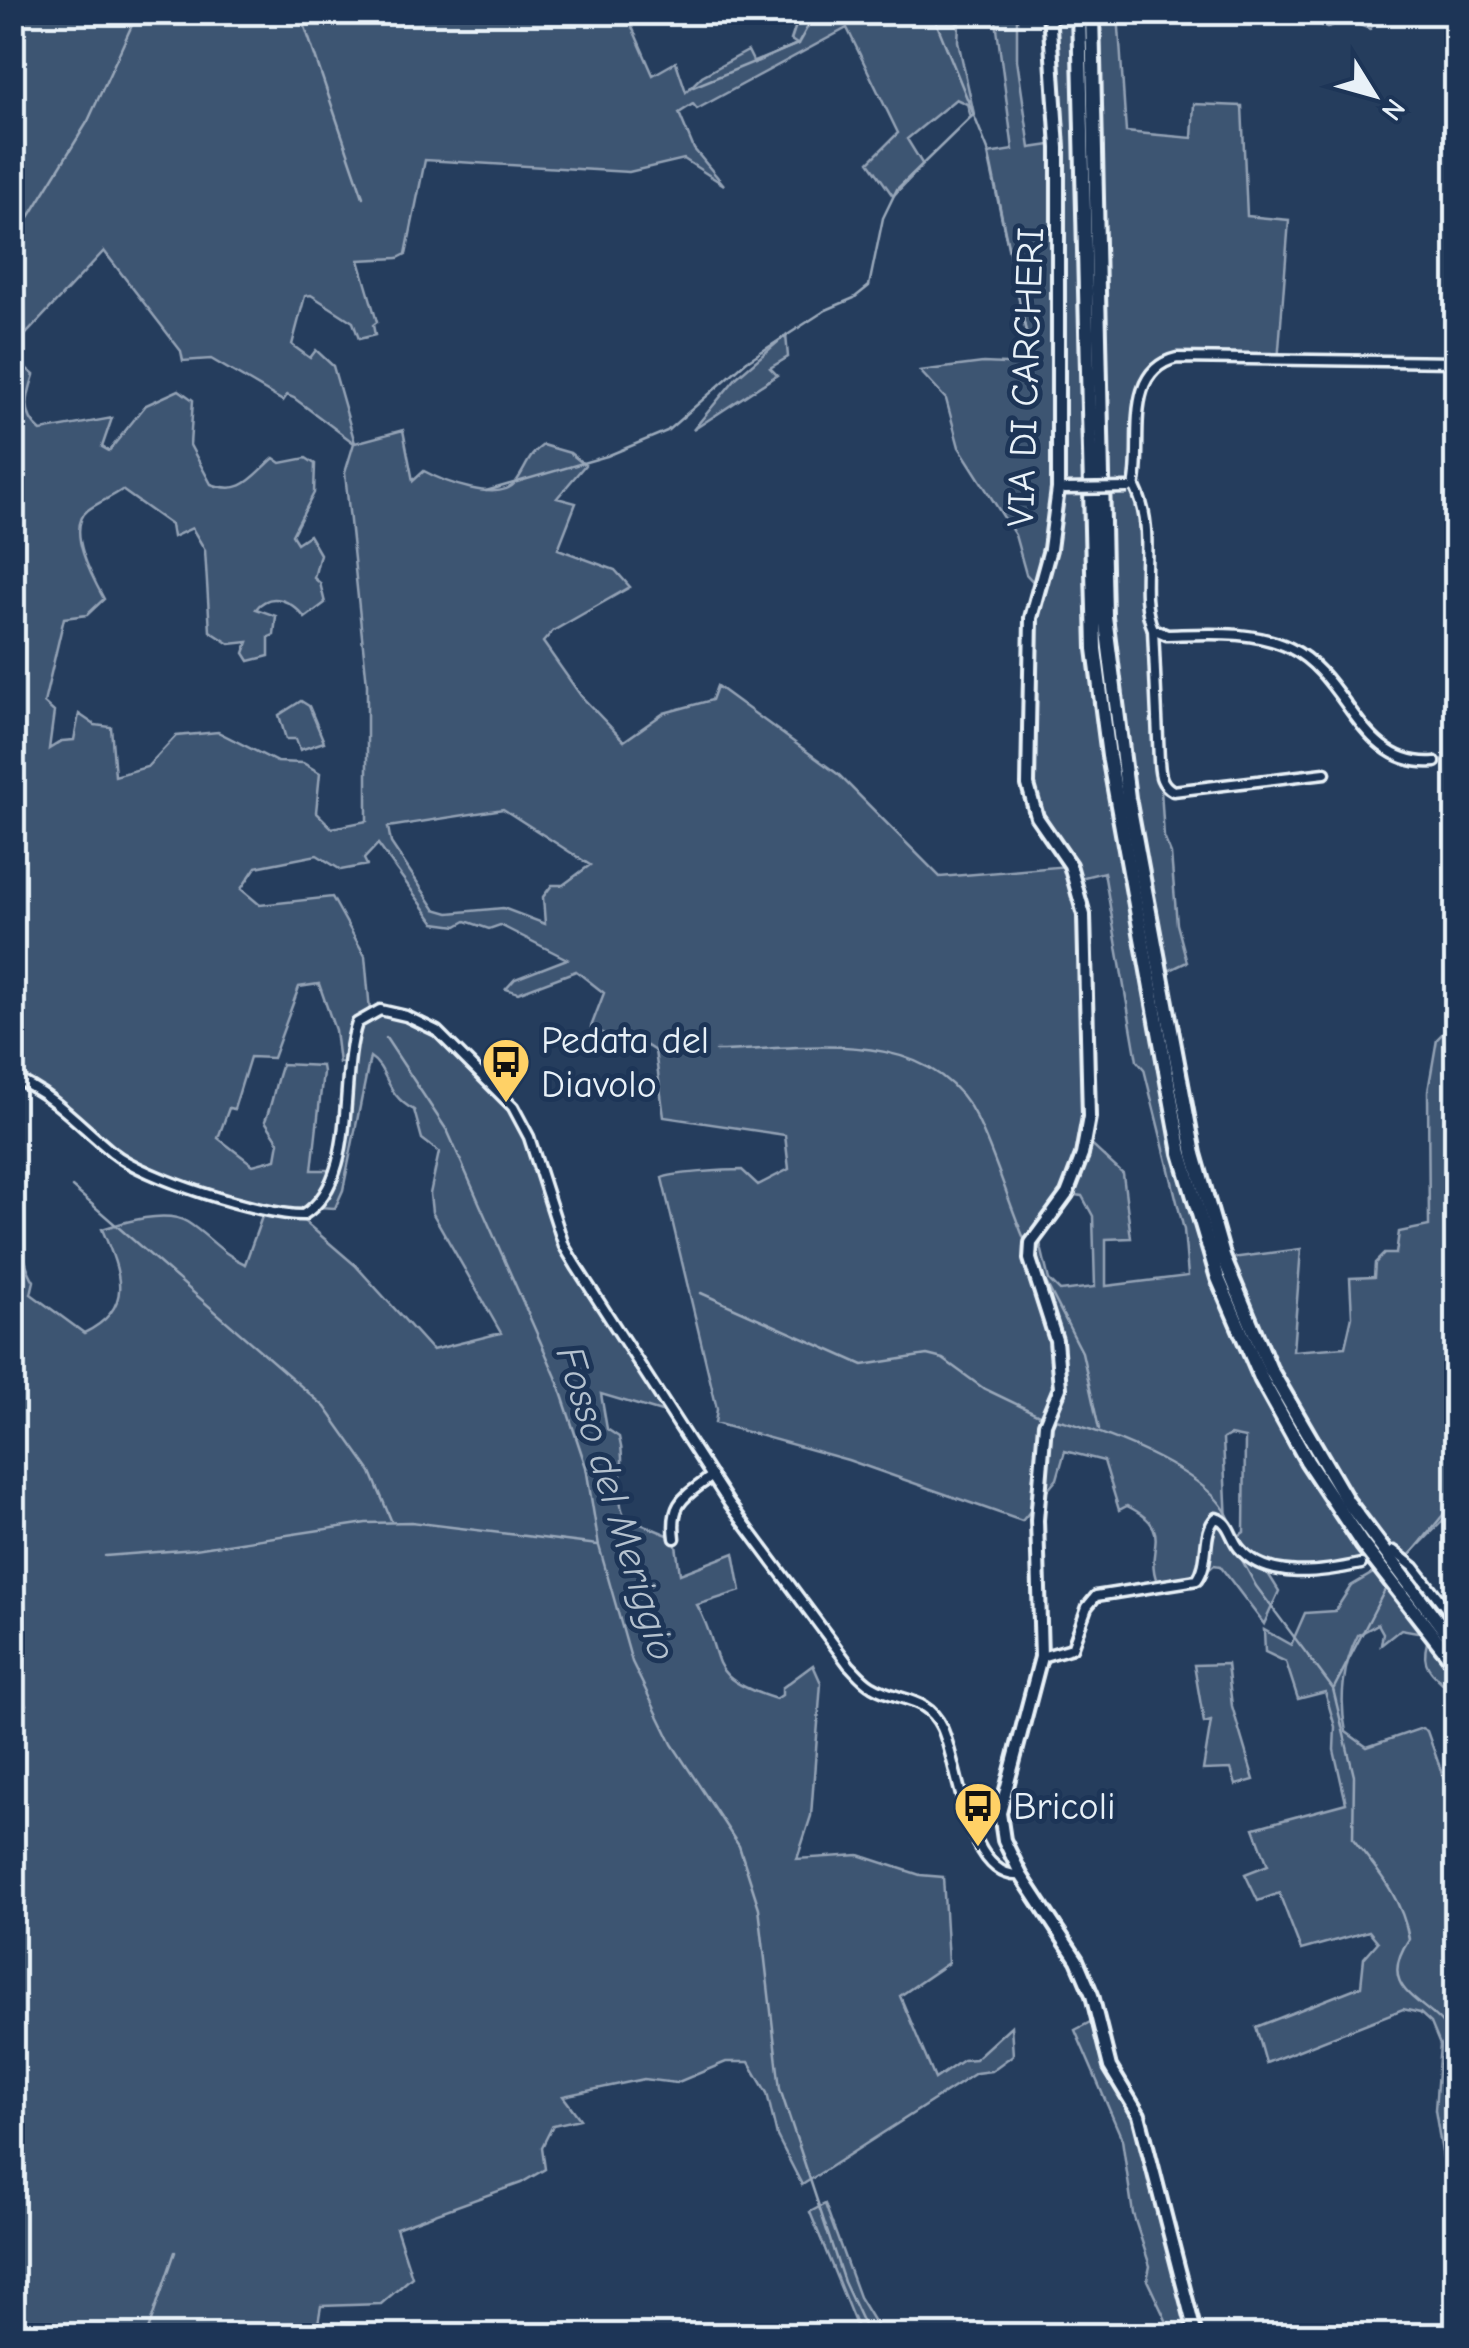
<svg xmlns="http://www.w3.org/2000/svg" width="1469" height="2348" viewBox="0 0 1469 2348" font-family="'Comic Neue',sans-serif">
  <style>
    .green { fill: #3e5472; stroke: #93a2b5; stroke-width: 2.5; fill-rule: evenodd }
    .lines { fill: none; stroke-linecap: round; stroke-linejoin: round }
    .stream { stroke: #99a8ba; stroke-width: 2.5 }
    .minor-casing { stroke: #e8f1f8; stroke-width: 15 }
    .tertiary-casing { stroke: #e8f1f8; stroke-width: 18 }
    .trunk-casing { stroke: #e8f1f8; stroke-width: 20 }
    .minor { stroke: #1d3557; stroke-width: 8 }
    .tertiary { stroke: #1d3557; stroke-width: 10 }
    .trunk { stroke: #1d3557; stroke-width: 12 }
    .minor-bridge-casing { stroke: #e8f1f8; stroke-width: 15; stroke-linecap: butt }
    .minor-bridge { stroke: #1d3557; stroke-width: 8 }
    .labels { text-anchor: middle; stroke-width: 10; stroke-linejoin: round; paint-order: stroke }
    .street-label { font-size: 38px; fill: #e8f1f8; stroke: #1d3557 }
    .poi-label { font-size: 38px; fill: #e8f1f8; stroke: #1d3557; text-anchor: start }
    .water-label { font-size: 40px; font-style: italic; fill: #b4c1ce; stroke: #1d3557 }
  </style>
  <rect width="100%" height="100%" fill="#253d5d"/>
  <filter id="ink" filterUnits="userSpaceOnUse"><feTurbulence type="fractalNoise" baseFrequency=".01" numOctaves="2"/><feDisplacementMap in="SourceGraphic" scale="20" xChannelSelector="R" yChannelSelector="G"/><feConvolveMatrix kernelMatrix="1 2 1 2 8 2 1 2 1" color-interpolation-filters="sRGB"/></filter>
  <g filter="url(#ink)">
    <!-- green -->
    <g class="green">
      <path d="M13,13H626L653,75L676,62L686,92L702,76L748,51L754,63L797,44L791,40L800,13H943L959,24L958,41L974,114L971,117L967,104L956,99L907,139L923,165L893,196L869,162L898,133L847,28L697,109L693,104L679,113L694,149L724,185L684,159L629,172L425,160L406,254L398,258L359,260L377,322L373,325L375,335L359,339L353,322L311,295L305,296L292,345L310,358L316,350L333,366L355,443L403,430L413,481L424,471C442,481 498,503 515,483C525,471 528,455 543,445L570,453L585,465L557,498L576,503L558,549L615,570L630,587L553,631L543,642L581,696L624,741L664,713L712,700L717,686L839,775L940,877L1069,866L1029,802L1030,642L1038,587L1026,574L1015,535L959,447L946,399L920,371L983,363L1027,365V337L988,154L1013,150L995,13H1017V60L1030,148L1057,144L1049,13H1079L1091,576L1109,756L1204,1238L1262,1380L1373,1560L1333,1570L1264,1567L1279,1591L1264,1624L1220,1566L1214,1565L1197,1580L1160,1588C1139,1550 1180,1532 1127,1506L1119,1510L1104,1461L1065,1451L1057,1479L1022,1521L848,1460L715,1423L717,1409L662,1178C671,1173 728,1170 742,1170L758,1185L789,1169L785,1135L664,1117L655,1051L647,1046L636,1051L591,1027L604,993L576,971L518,993L506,989L515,979L567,959L500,925L489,929L466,921L457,926L435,923L378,844L364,859L367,865L341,870L317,855L256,867L241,889L260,905L332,897L365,956L370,1011L380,1010L437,1031L522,1122L564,1246L675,1416L601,1394L607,1429L619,1437C628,1470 613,1485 624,1517L675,1538L680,1574L734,1553L741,1591L697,1605C728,1662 700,1675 776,1699L782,1695V1688L813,1665L821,1683L811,1816L797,1859L859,1855L920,1875L943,1877L948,1963L900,1996L935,2079L963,2060L975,2059L1011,2026L1013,2055L991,2071L976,2073L802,2185L777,2136L767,2093L749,2062H726L676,2083L644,2079L563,2096L580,2119L553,2125L542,2147L545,2169L521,2183L396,2228L412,2277L381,2304L321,2306L316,2335H13L12,1714L26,1705L12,1686V1261L18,1226L13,1224V1208C21,1231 21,1261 34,1281L31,1294L84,1333C136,1308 120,1272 102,1229C124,1222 166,1209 187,1222C208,1235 222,1254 245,1264L264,1211L225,1201L124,1160L78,1118L13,1077L12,356L34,375C27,396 21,415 41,431L112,418L102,447L109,451L146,405L179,390L193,400L190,445L211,484C243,496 252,477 274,458L281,463L306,458L315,464L314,493L292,535L297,543L309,535L320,554L314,578L320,583L325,603L305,618C292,601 271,590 256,609L276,616L274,635L269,637V656L249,661L244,653L248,642L230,644L210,631L205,550L192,528L173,537L171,525L122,490C112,497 97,503 88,510C65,528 93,579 104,599L87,615L64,618L44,703L54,712L49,749L62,741L74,740L79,714L95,725L111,727L115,776L147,767L176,736L218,732L277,762L303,763L320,773L316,812L332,828L367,821V684L345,473L354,443L294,398L287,395L283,401L211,359L183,361L181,351L104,251L13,348L12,131L22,110L18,84L13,85ZM503,809L590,865L563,885H552L543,897L545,924L503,908L449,913L435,909L391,843L388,827ZM1104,872L1137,1061L1144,1069L1184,1230L1188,1276L1106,1286V1239L1131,1238L1123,1174L1085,1139L1076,879ZM319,984L335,1030L339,1063L350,1061L334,1170H312L323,1072L322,1066L282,1064C274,1085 274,1099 265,1121L279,1142L276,1159L253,1165L218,1138L229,1108L234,1109L250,1057L273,1058L299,987ZM370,1057C389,1069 384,1094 414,1110L422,1139L439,1152L430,1194L432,1212L501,1333L432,1350L355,1265L298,1216L317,1207L335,1208L343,1190ZM1067,1194L1082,1196L1093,1216L1095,1287L1060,1291L1049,1280L1037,1230ZM1230,1435L1245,1438L1244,1532L1234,1539L1227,1523L1223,1439Z"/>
      <path d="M1092,13H1118L1126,132L1192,138L1194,104L1242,106L1247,216L1289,220L1278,362L1177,358C1166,361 1156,362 1149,371C1135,389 1134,484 1143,503L1164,837L1171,854L1177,924L1187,962L1160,975L1105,616Z"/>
      <polygon points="1297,13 1360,13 1378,18 1370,29 1344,19 1327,28"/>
      <polygon points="786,335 788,357 770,368 777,375 693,430 737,377"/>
      <polygon points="301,701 309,706 324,742 300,750 296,739 286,739 279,715"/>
      <polygon points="1456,1020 1456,1507 1396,1569 1299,1423 1224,1259 1301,1249 1293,1351 1345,1347 1352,1316 1350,1278 1374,1277 1375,1263 1384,1254 1396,1254 1399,1232 1429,1226 1428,1091 1437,1039"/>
      <path d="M1380,1569L1425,1626L1417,1632L1401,1629L1381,1645L1383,1633L1378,1624L1358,1635C1343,1664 1339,1700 1346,1732L1367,1747L1422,1728L1427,1731L1449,1793L1456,1790V2021L1452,2027L1456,2045V2236L1435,2110L1440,2045L1431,2023L1420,2013L1403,2009L1266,2063L1256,2027L1361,1986L1364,1958L1378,1942L1369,1931L1301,1950L1279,1893L1258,1901L1245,1874L1268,1865L1254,1828L1346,1803L1334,1750L1335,1727L1325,1692L1298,1699L1286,1662L1265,1652L1264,1630L1291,1645L1305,1613L1335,1611L1351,1586Z"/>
      <path d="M1430,1633L1456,1665V1698C1434,1670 1416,1671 1430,1633Z"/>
      <polygon points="1227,1664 1232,1706 1254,1780 1236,1785 1231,1769 1203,1770 1211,1721 1204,1723 1194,1665"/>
      <polygon points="1098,2018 1110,2067 1139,2115 1196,2335 1173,2335 1147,2280 1150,2266 1133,2214 1122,2139 1075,2030"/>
      <polygon points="825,2204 859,2297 882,2335 860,2335 810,2212"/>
    </g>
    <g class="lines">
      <!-- stream -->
      <g class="stream">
        <polyline points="300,12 363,197"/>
        <polyline points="932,12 988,150 1027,337"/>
        <polyline points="693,87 798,44 816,12"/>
        <polyline points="12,245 88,121 138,12"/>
        <polyline points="486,491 607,456 667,431 747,361 826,310 854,298 869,286 883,218 897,189 974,114"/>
        <polyline points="386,1038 448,1132 556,1377 586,1467 599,1546 632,1662 672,1744 739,1846 759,1908 780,2089 844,2282 869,2336"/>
        <path d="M716,1051C800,1050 930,1022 977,1119C996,1158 1008,1201 1025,1241"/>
        <polyline points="72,1187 325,1407 371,1472 391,1520"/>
        <polyline points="1036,1263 1082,1352 1099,1429"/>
        <polyline points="701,1293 863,1365 927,1355 943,1359 983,1388 1039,1415"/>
        <path d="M1056,1419C1103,1431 1227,1476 1233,1532"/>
        <path d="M1236,1549L1256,1586L1333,1689L1354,1776L1353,1839C1377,1870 1402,1897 1409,1939C1370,1997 1440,2001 1452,2040C1458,2058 1453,2077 1456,2094"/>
        <polyline points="105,1556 195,1549 366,1523 411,1522 598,1545"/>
        <polyline points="1408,1558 1456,1499"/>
        <polyline points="1334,1688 1388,1584"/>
        <polyline points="435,2335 435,2336"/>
        <polyline points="146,2336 175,2252"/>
      </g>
      <!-- minor casing -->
      <g class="minor-casing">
        <g id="minor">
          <path d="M1134,487C1144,445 1121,371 1177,358L1456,362"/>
          <path d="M1135,487C1159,535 1135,589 1153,629L1167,635C1207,634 1253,630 1290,648C1349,676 1359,768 1435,762"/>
          <path d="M1153,629L1159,761C1160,774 1160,784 1173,791L1325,773"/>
          <path d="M12,1077C53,1094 79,1125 112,1152C144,1178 260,1215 303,1215C359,1181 338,1078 357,1023L380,1010L406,1016L437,1031L513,1107L529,1137L564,1246L576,1266L729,1503L849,1665C856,1672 863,1681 872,1686C898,1702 927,1695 942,1728C959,1765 967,1880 1021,1875"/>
          <path d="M675,1538C670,1501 685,1497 712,1476"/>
          <polyline points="1394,1551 1414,1567 1456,1621"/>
          <path d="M1041,1657L1072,1648L1087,1607L1096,1596L1197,1580C1211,1561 1201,1533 1216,1518C1230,1522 1230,1537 1239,1548C1267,1582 1324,1572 1361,1564"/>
        </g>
      </g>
      <!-- tertiary casing -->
      <g class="tertiary-casing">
        <polyline id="tertiary" points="1049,12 1058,148 1058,489 1050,549 1031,618 1028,785 1037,817 1070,865 1084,915 1089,1117 1082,1155 1067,1194 1031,1243 1030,1259 1056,1340 1060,1388 1045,1424 1037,1520 1041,1657 1000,1813 1004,1840 1021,1875 1077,1960 1092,1995 1110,2067 1139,2115 1196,2336"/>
      </g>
      <!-- trunk casing -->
      <g class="trunk-casing">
        <g id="trunk">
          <polyline points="1079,12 1095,649 1109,756 1181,1153 1218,1278 1262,1380 1307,1461 1362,1544 1456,1665"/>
          <polyline points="1092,12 1105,616 1128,798 1194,1154 1224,1259 1270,1369 1347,1501 1456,1646"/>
        </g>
      </g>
      <!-- minor -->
      <use href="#minor" class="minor"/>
      <!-- tertiary -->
      <use href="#tertiary" class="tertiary"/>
      <!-- trunk -->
      <use href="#trunk" class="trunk"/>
      <!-- minor-bridge casing -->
      <g class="minor-bridge-casing">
        <polyline id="minor-bridge" points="1065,489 1128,488"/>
      </g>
      <!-- minor-bridge -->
      <use href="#minor-bridge" class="minor-bridge"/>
    </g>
  </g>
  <!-- icons -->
  <defs>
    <g id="bus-pin" transform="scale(2.5)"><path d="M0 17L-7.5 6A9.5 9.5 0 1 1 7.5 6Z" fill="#ffd166" stroke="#1d3557"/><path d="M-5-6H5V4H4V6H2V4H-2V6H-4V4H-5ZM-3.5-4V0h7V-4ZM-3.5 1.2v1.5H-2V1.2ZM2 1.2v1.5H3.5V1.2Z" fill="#111"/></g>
  </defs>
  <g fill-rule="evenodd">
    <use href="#bus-pin" x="506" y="1062"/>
    <use href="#bus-pin" x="978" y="1806"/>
  </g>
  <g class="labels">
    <!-- street labels -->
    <g class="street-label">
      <text transform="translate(1025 377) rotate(-88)" y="13">VIA DI CARCHERI</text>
    </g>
    <!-- poi labels -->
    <g class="poi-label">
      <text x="541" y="1053">Pedata del<tspan x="541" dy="44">Diavolo</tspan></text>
      <text x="1013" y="1819">Bricoli</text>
    </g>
    <!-- water labels -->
    <g class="water-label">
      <text transform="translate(617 1503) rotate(73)" y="14">Fosso del Meriggio</text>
    </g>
  </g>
  <!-- margin -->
  <rect width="1469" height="2348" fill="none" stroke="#1d3557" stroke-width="50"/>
  <rect x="25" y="25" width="1419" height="2298" fill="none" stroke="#e8f1f8" stroke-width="4" filter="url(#ink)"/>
  <!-- north arrow -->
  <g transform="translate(1374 95) rotate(127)" stroke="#1d3557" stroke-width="8" paint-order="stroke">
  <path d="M0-8L18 38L0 25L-18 38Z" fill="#e8f1f8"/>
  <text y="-15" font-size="28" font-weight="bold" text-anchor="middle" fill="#e8f1f8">N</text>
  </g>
</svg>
